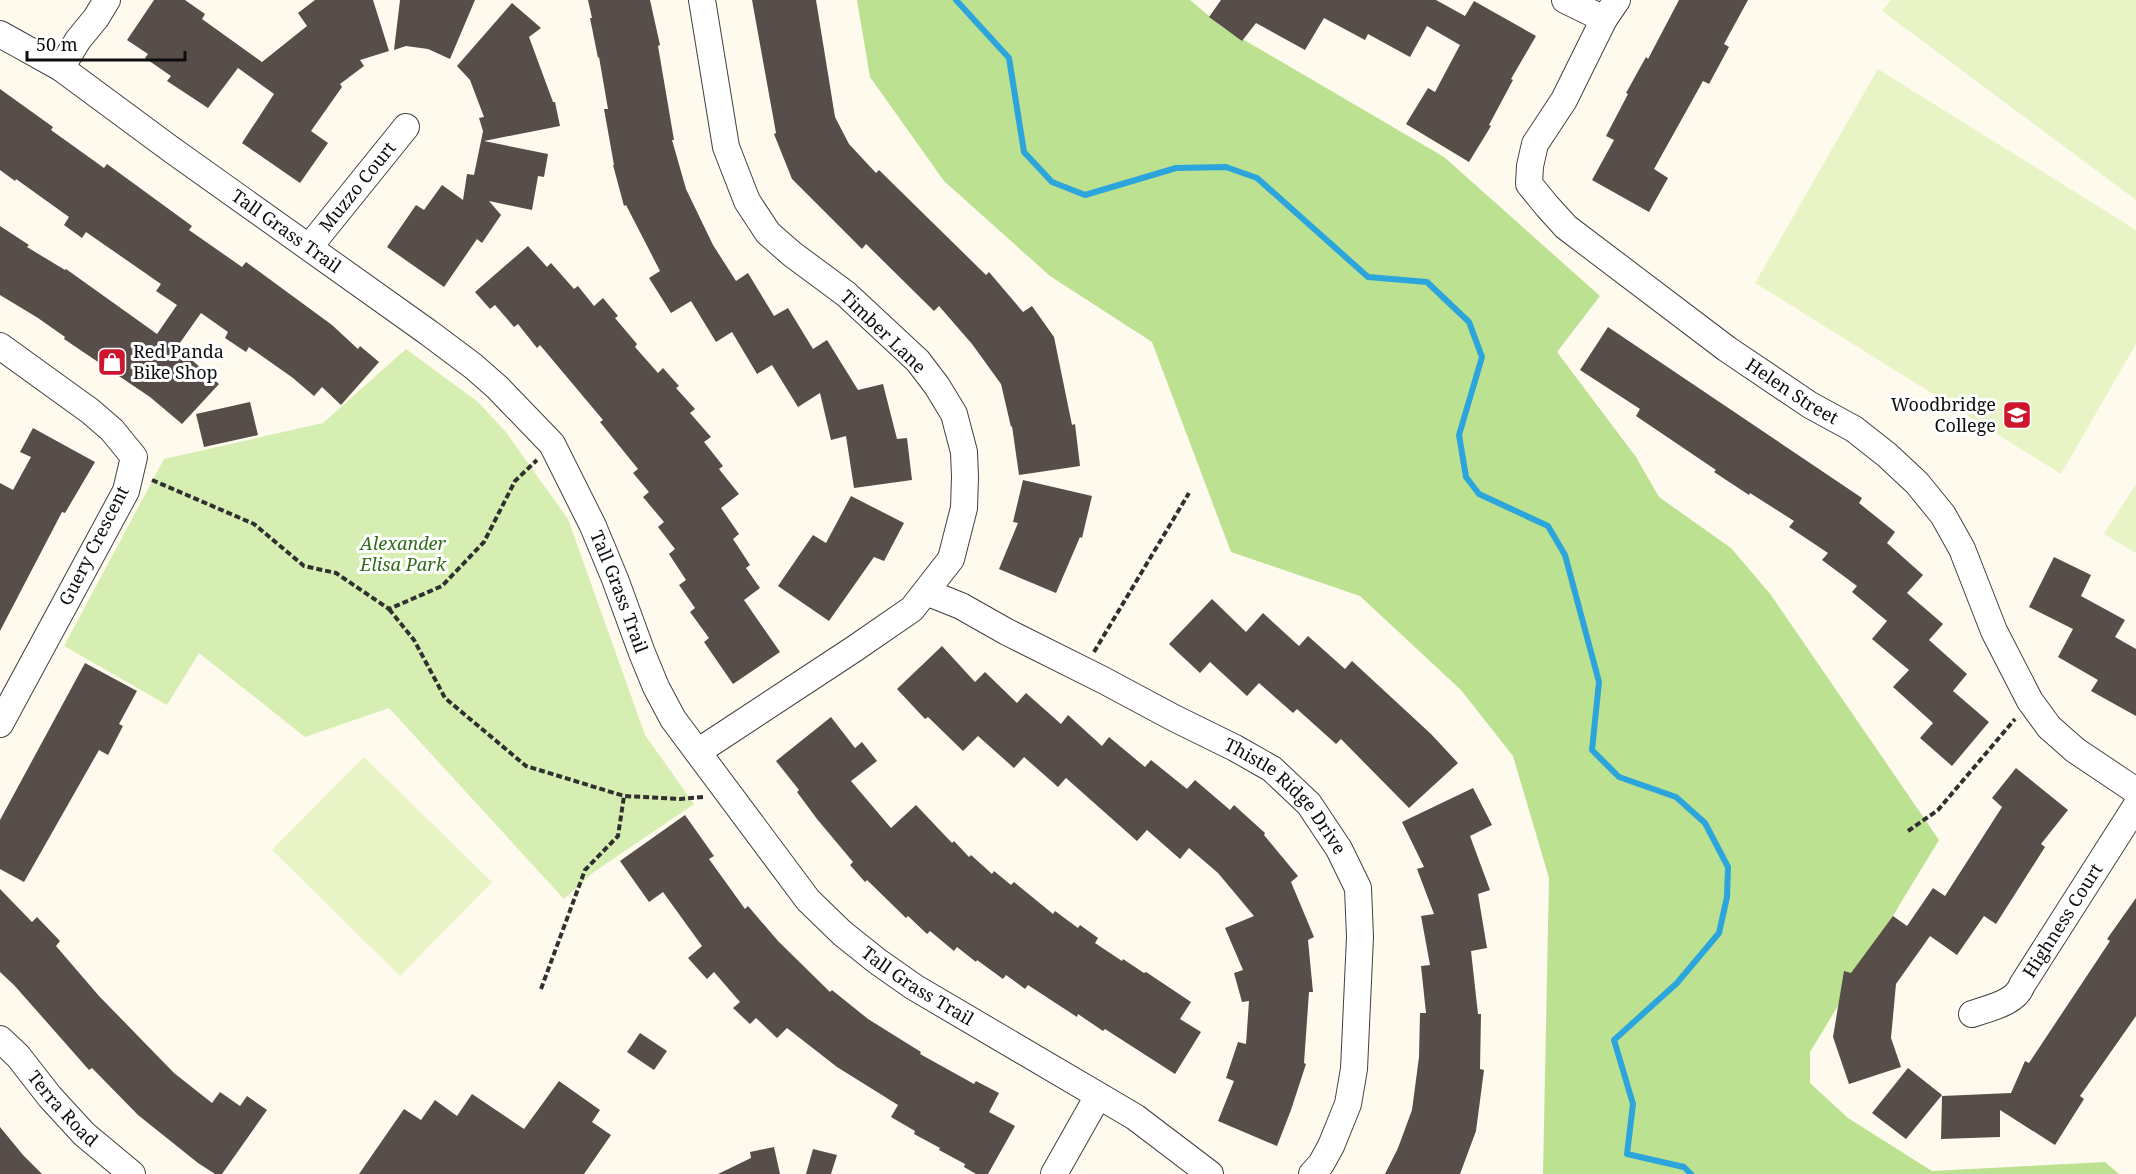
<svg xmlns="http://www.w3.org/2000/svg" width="2136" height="1174" viewBox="0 0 2136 1174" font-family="'Noto Serif',serif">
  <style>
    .green { fill: #d7eeb3 }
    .forest { fill: #bbe191 }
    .pitch { fill: #e8f4c6 }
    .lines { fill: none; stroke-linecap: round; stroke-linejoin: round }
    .stream { stroke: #2ca4dc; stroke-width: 6 }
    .building { fill: #574d49 }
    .street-casing { stroke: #414141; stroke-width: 28 }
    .path { stroke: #303030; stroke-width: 4; stroke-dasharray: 6 3; stroke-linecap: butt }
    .street { stroke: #fff; stroke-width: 26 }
    .labels { text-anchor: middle; stroke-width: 6; stroke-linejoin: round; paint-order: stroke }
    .street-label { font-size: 18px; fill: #0e0e0e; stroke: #fff }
    .poi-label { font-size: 18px; fill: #0e0e0e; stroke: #fff; text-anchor: start }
    .park-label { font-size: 18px; font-style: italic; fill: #306c17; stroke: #fff }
  </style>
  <rect width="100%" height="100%" fill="#fffaee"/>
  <!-- green -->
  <polygon class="green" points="406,349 478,402 505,431 568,519 645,735 694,804 594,872 564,899 389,708 305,737 199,653 167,705 64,646 164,459 323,423"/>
  <!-- forest -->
  <polygon class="forest" points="857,0 1190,0 1222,27 1444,157 1600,296 1557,352 1636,457 1659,497 1731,548 1771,595 1939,840 1810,1052 1810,1083 1848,1118 1932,1171 2105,1162 2119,1174 1543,1174 1549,878 1513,756 1461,690 1360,596 1231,552 1152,342 1050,276 944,181 870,77"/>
  <!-- pitch -->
  <g class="pitch">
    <polygon points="1891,0 2136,0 2136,200 1882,11"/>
    <polygon points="1878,69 2136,230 2136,344 2061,474 1755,283"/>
    <polygon points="2136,484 2136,553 2104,534"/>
    <polygon points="364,757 492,882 400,976 272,850"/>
  </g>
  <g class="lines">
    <!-- stream -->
    <polyline class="stream" points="956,0 1009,58 1024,152 1052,182 1085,195 1176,168 1226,167 1257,178 1368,277 1427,282 1469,322 1482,357 1459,435 1466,477 1479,494 1548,526 1565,555 1599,682 1592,750 1619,777 1676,797 1705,823 1728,867 1727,897 1719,933 1677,983 1614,1040 1633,1104 1627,1154 1684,1167 1691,1174"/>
  </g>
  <!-- building -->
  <g class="building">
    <polygon points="154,0 185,0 205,14 202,19 262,62 307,26 298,13 315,0 373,0 389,51 360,60 364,66 340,84 342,87 311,131 328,143 300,183 242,143 274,94 238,68 208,108 167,81 171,76 145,58 148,54 127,40"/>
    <polygon points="400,0 475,0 450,59 428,49 406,46 394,50"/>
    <polygon points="588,0 650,0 660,45 658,46 674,140 672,140 686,189 713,245 736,281 748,273 774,316 788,308 813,349 827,340 858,390 883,384 897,439 907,438 912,480 854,488 846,436 831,440 820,393 798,407 772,365 757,374 732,332 716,342 691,301 671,313 649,278 660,271 626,205 624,206 613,165 614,165 604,109 608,109 599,57 598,58 590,18 592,18"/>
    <polygon points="752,0 816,0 835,117 849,144 876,173 879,170 986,275 989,272 1023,312 1032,306 1054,337 1072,425 1075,424 1080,466 1019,475 1012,426 1011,427 1001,384 972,344 939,306 934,311 866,244 862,249 792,179 774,134 776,133"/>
    <polygon points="1221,0 1436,0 1465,16 1474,1 1536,36 1511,79 1513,80 1489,125 1491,126 1469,162 1406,124 1428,88 1435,92 1460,45 1427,26 1410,57 1368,34 1365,40 1324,18 1305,50 1256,23 1242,41 1209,17"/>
    <polygon points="1679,0 1748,0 1724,44 1729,47 1709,84 1703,81 1654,169 1668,178 1649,212 1592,180 1614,140 1606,136 1628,94 1626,93 1646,57 1648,59"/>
    <polygon points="512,3 541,28 529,37 553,102 555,102 560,126 484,141 548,154 544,177 538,176 532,210 489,201 501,215 482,243 477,239 444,287 387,247 416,205 424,210 442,185 463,200 467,174 474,175 483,131 479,118 484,117 470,80 457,66"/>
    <polygon points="0,89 53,127 51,130 104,168 107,164 192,226 189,230 242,267 246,262 332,325 358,349 360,346 379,362 341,405 322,387 314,396 293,378 249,347 246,352 225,338 228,332 201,313 177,347 219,384 182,424 150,397 64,339 65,337 38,318 0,295 0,226 29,245 27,247 65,270 66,269 157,334 177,305 156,291 161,284 86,232 82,238 64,225 69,217 16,179 15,181 0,170"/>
    <polygon points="528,246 547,267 551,263 574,289 578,286 594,306 603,298 618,316 615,318 637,344 635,347 658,373 663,368 679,386 676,388 695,409 690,413 711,437 704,442 723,466 719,469 739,494 721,508 739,534 733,539 750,565 746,568 760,588 744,600 780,652 733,684 704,642 709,638 690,612 695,608 679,585 686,580 669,554 675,549 658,527 664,522 643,497 649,492 633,473 638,469 600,422 603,420 540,345 537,348 518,324 514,327 495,305 490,309 475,292"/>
    <polygon points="1608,327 1862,498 1859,503 1895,532 1887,543 1923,575 1907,593 1943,624 1929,640 1967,674 1953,691 1989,722 1952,766 1920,738 1933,723 1893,687 1909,670 1872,639 1887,621 1852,592 1857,586 1822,560 1828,553 1789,527 1794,521 1750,493 1749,495 1714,472 1716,470 1636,416 1640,409 1580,370"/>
    <polygon points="250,402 258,435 204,447 196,414"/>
    <polygon points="33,428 95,462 65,513 62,512 0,631 0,483 13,490 31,457 20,452"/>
    <polygon points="1023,480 1092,496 1082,538 1080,537 1056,593 999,569 1018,523 1013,522"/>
    <polygon points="851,496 904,523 884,561 874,557 829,621 778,586 813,535 826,543"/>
    <polygon points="2054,557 2091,575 2081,596 2125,620 2115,637 2136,649 2136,716 2091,691 2098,680 2058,657 2073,629 2029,607"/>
    <polygon points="1212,599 1246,632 1263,613 1299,646 1308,636 1345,669 1352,661 1431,734 1458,763 1409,808 1341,739 1336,744 1297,709 1293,713 1259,683 1247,696 1210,662 1200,673 1169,644"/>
    <polygon points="942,646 975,682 985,672 1017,703 1026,693 1061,724 1068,715 1102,746 1109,737 1145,767 1151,760 1187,789 1195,780 1230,810 1234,805 1265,833 1264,835 1298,876 1291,882 1314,937 1308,940 1313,992 1309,992 1304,1063 1306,1064 1291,1110 1277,1146 1218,1121 1234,1081 1226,1078 1238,1042 1246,1044 1249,1001 1242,1002 1234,973 1243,970 1225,928 1254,916 1218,873 1189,848 1180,859 1147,830 1137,841 1066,778 1058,787 1024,757 1014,768 978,736 963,751 928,717 925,719 897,689"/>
    <polygon points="85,663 137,691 119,724 123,726 108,755 99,750 24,882 0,869 0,820"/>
    <polygon points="831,717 855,748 862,742 877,761 851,781 891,828 916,805 952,843 954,841 969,857 971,855 992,874 994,871 1011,885 1014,882 1053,914 1055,911 1078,928 1080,925 1098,938 1095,943 1122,961 1123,959 1144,973 1146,972 1191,1002 1180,1019 1201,1032 1175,1074 1105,1029 1103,1031 1078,1014 1077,1017 1028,985 1025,989 1006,975 1003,979 977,960 976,962 957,947 954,951 930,931 927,934 908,916 906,918 867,880 865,882 850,865 853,862 817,819 797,792 799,790 776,761"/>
    <polygon points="2016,768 2068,810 2041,844 2045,847 1996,924 1984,916 1957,955 1930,936 1896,984 1891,1038 1901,1067 1849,1084 1833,1037 1844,971 1851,973 1893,916 1907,926 1933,888 1945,896 2002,807 1992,798"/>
    <polygon points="1473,788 1492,825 1470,836 1490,890 1478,894 1487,948 1471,951 1478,1014 1481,1014 1480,1069 1484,1070 1476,1131 1460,1174 1385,1174 1398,1148 1412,1110 1419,1057 1420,1013 1426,1013 1421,966 1430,965 1421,916 1434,914 1417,869 1424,867 1402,822"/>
    <polygon points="685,815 714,856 709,859 745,909 748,906 778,941 830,992 832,990 868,1019 921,1052 920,1054 974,1084 976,1081 999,1093 989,1112 1015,1126 988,1174 976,1174 964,1167 965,1164 939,1150 940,1148 914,1134 915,1131 891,1117 898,1105 837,1067 787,1028 777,1038 756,1018 750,1024 733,1008 740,1002 714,972 707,979 688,958 702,946 663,892 649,902 620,861"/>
    <polygon points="0,889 32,922 37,917 60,941 56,946 99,996 174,1073 212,1103 220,1092 240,1106 247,1096 267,1110 222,1174 215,1174 198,1163 138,1115 92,1068 89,1070 14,985 0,972"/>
    <polygon points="2136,898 2136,1016 2080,1096 2084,1099 2055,1145 2000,1110 2000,1137 1941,1139 1942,1096 2011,1093 2025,1061 2029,1063 2110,941 2107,939"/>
    <polygon points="640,1033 667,1051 654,1070 627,1052"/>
    <polygon points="1908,1068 1942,1095 1906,1139 1872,1113"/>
    <polygon points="559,1081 600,1110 592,1122 611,1135 584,1174 359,1174 404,1109 421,1120 435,1100 457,1116 472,1094 524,1129"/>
    <polygon points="0,1127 23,1155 42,1174 0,1174"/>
    <polygon points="774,1147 780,1174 718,1174 751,1158 750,1152"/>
    <polygon points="813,1149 837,1155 831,1174 806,1174"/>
  </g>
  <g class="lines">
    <!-- street casing -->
    <g class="street-casing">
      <g id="street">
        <polyline points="1565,0 1604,19"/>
        <path id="s1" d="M1617,0L1604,19L1564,100L1535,144L1530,166L1529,184L1547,206L1566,227L1727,349L1810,405L1854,429L1887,455L1917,483L1943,515L1962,549L1994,631L2030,701L2049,727L2075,750L2136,791"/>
        <path id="s2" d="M0,34L61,68L172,150L429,333L473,366L497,387L552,444L593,526L615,579L642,653L656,687L673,719L808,900L842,933L877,961L914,987L1135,1117L1210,1174"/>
        <polyline points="61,68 78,40 96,18 107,0"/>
        <path id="s3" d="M310,246L406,127"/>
        <polyline points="0,346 90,411 112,430 134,457 126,491 0,724"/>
        <path id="s4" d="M926,592L961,606L1007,632L1103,680L1174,718L1235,748L1272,769L1309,804L1339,849L1358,888L1360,937L1354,1069L1348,1104L1331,1146L1321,1164L1312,1174"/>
        <polyline points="699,751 854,649 912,609 951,559 964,508 965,477 964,452 954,414 937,386 918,361 846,294 792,254 768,233 747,201 726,147 702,0"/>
        <path id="s5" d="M1972,1014C1989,1008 2016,1003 2022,985L2136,806"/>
        <path id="s6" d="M0,1039L18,1056L50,1097L84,1134L132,1174"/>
        <polyline points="1054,1174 1098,1096"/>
      </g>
    </g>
    <!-- path -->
    <g class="path">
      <polyline points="152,480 254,524 304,566 336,573 389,609 442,586 484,542 515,481 537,460"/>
      <polyline points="389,609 414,640 445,698 526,766 624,796 680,799 703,797"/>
      <polyline points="1094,652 1189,493"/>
      <polyline points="1908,831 1938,810 2015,719"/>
      <polyline points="541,989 585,870 618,836 624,796"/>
    </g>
    <!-- street -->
    <use href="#street" class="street"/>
  </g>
  <!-- icons -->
  <defs>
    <g id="shop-square" transform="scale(1.5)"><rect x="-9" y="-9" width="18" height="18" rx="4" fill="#cd162e" stroke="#fff"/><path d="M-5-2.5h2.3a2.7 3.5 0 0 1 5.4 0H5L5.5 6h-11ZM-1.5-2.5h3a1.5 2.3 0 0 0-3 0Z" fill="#fff"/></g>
    <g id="school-square" transform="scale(1.5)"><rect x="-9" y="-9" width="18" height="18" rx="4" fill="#cd162e" stroke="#fff"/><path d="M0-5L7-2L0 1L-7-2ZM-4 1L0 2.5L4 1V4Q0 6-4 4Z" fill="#fff"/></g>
  </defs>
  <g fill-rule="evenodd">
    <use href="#shop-square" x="112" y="362"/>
    <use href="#school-square" x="2017" y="415"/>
  </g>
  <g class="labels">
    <!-- street labels -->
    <g class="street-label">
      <text dy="6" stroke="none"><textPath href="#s3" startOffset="76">Muzzo Court</textPath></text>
      <text dy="6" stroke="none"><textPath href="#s2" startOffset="348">Tall Grass Trail</textPath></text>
      <text transform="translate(883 332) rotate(44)" y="6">Timber Lane</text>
      <text dy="6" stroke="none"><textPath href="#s1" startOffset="543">Helen Street</textPath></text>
      <text transform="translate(94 546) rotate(-63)" y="6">Guery Crescent</text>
      <text dy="6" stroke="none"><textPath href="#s2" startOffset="852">Tall Grass Trail</textPath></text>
      <text dy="6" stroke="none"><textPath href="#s4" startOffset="417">Thistle Ridge Drive</textPath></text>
      <text dy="6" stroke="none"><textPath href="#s5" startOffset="136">Highness Court</textPath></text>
      <text dy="6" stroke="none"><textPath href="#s2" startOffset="1356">Tall Grass Trail</textPath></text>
      <text dy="6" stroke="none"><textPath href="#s6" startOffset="94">Terra Road</textPath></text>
    </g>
    <!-- poi labels -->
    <g class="poi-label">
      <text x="133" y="358">Red Panda<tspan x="133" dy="21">Bike Shop</tspan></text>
      <text x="1996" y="411" text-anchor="end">Woodbridge<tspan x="1996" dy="21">College</tspan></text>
    </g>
    <!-- park labels -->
    <g class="park-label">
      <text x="403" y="550">Alexander<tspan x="403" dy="21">Elisa Park</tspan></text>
    </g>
  </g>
  <!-- scale -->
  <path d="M27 51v9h158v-9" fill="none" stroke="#0e0e0e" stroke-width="3"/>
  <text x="36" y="51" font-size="18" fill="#0e0e0e" stroke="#ffffff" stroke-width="4.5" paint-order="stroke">50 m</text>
</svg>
